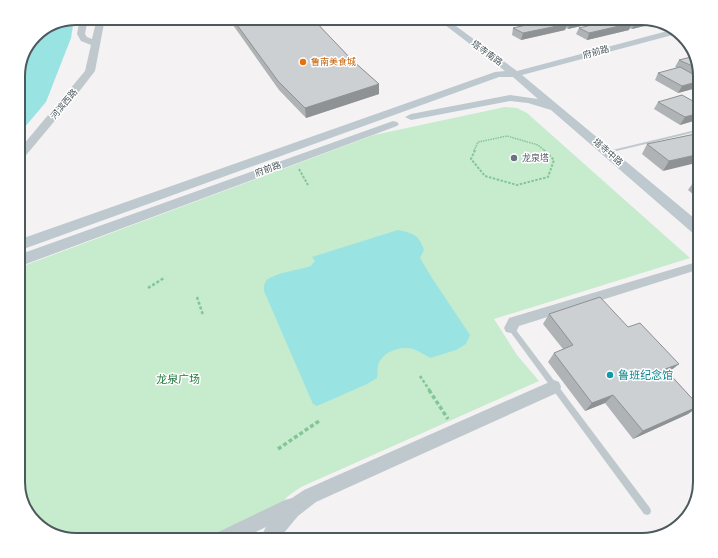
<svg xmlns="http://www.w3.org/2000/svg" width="718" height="558" viewBox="0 0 718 558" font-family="'Alegreya Sans','Noto Sans SC',sans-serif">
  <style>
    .green { fill: #c7ebcd }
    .water { fill: #99e3e3 }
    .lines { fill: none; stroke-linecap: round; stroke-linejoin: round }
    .path-far3 { stroke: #82c696; stroke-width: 1.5; stroke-dasharray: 1.5 1; stroke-linecap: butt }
    .path-far2 { stroke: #82c696; stroke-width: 2; stroke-dasharray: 2.5 1.5; stroke-linecap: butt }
    .path-far1 { stroke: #82c696; stroke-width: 2.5; stroke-dasharray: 3 2; stroke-linecap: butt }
    .path { stroke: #82c696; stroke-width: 3.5; stroke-dasharray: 4 2.5; stroke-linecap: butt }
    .service { fill: #bfc9cd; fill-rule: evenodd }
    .minor { fill: #bfc9cd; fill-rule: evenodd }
    .tertiary { fill: #bfc9cd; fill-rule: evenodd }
    .secondary { fill: #bdc9ce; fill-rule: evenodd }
    .wall { fill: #afb3b5 }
    .shaded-wall { fill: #8f9294 }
    .building { fill: #ccd0d3; stroke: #8f9294 }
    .food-dot { fill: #e8710a; stroke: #fff; stroke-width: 1.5 }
    .worship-dot { fill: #6b7280; stroke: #fff; stroke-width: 1.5 }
    .culture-dot { fill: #0f9aa8; stroke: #fff; stroke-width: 1.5 }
    .labels { text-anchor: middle; stroke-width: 3; stroke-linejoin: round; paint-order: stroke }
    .far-street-label { font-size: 9px; fill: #4c595d; stroke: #fff }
    .far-food-label { font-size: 9px; fill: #c56008; stroke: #fff; text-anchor: start }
    .far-worship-label { font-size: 9px; fill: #5b616d; stroke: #fff; text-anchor: start }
    .culture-label { font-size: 11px; fill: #0d838f; stroke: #fff; text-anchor: start }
    .park-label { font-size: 11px; fill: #23783b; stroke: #fff }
    .rim { fill: none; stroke: #4c595d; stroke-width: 2 }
  </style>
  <rect width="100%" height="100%" fill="#f4f2f3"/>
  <!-- green -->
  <polygon class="green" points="505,107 517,108 527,113 690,258 494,319 517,355 539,381 301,487 288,496 249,540 76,540 40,528 24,508 18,486 18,268 374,135"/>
  <!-- water -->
  <g class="water">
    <polygon points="74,19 71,38 46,102 18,135 18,72 38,32"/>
    <path d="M398,230C413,233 419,235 424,250L420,258L432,278L470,335L466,344L456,350L430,358C425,355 419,351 413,349C400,345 382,352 378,365C377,369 378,374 377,378L367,384L317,406L313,404L264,291C264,286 264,282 268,279C280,272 298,270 311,266L315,261L312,257Z"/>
  </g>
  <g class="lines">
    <!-- path-far3 -->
    <polyline class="path-far3" points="474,151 478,142 507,136 538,145 545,151"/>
    <!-- path-far2 -->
    <g class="path-far2">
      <polyline points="475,150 471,159 485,176 517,185 548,177 554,160 544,150"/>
      <polyline points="299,169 308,185"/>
    </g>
    <!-- path-far1 -->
    <g class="path-far1">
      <polyline points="148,288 164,278"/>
      <polyline points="197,297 203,315"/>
      <polyline points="420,376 430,391"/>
    </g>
    <!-- path -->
    <g class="path">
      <polyline points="429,390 448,419"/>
      <polyline points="278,449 319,421"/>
    </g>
    <!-- service -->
    <g class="service">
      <polygon points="700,129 700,131 608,153 606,152 608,151"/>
      <polygon points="511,325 513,326 650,508 651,511 650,514 647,515 644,514 509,330 508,328 509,326"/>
    </g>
    <!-- minor -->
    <g class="minor">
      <polygon points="700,261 700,269 519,326 516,332 511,333 506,332 504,328 509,318"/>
      <polygon points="554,380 559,382 561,387 559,392 316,502 298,516 278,540 259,540 266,527 239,540 211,540 214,534 285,500 292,498 304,490"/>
    </g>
    <!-- tertiary -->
    <polygon class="tertiary" points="80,18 88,18 85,34 87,37 92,39 97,18 105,18 95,71 78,93 22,160 18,161 18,151 85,71 91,45 81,41 77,34"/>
    <!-- secondary -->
    <g class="secondary">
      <polygon points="436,18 445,18 517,71 675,29 680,33 522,75 700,223 700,236 695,235 551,110 528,103 510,101 411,120 405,117 411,114 510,95 538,99 513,77 499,77 18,251 18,240 495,72 505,71"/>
      <polygon points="393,121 397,122 399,124 397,126 18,267 18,255"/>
    </g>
  </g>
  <!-- wall -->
  <g class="wall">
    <polygon points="228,18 312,18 352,60 379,84 379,94 306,118 279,90"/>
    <polygon points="516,18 549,18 548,18 548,19 525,24 516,19"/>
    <polygon points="560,18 618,18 612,19 609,18 608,20 568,29 566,28 565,30 521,40 512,35 513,28 559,19"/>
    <polygon points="623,18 642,18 657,23 632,29 629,28 629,30 587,40 576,34 579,28 623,19"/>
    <polygon points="695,56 700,76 698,77 700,78 700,87 678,93 655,80 658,73 677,68 675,67 679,60"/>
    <polygon points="658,102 700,105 700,119 680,125 654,109"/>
    <polygon points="700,133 663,171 642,154 647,144"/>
    <polygon points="700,179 700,200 688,190 695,180"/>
    <polygon points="549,314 669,372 668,373 699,406 688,414 633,439 605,403 585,411 548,362 554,353 563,349 543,324"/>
    <polygon points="674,527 668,534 654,537 662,532"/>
  </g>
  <!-- shaded-wall -->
  <g class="shaded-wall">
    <polygon points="534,18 549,18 548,18 548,19 525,24 526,20"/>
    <polygon points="591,18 609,18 608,20 568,29 570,23"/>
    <polygon points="647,20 657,23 632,29 635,22"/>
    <polygon points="632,23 629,30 587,40 589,33"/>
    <polygon points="567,24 565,30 521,40 523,33"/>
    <polygon points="699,72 700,76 696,77"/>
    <polygon points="700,81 700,87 678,93 682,86"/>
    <polygon points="379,84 379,94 306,118 305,108"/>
    <polygon points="700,113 700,119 680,125 685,117"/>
    <polygon points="700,154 700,162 663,171 669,161"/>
    <polygon points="679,364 669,372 656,378 665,369"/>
    <polygon points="613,395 605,403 585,411 592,403"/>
    <polygon points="699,406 688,414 633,439 643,431"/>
  </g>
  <!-- building -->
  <g class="building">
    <polygon points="232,18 312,18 352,60 379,84 305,108 278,81"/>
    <polygon points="523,18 534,18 526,20"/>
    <polygon points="557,18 567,24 523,33 513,28"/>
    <polygon points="560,18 591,18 570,23"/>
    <polygon points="620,18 632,23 589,33 579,28"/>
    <polygon points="625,18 642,18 647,20 635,22"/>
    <polygon points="695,56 699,69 679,60"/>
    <polygon points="680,67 700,78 700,81 682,86 658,73"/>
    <polygon points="682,95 700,105 700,113 685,117 658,102"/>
    <polygon points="700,133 700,154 669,161 647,144"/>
    <polygon points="700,179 700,184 695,180"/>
    <polygon points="600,297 628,327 640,323 679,364 665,369 699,406 643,431 613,395 592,403 554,353 573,345 549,314"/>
    <polygon points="674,527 675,528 668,534 660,536"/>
  </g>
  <!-- markers -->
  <circle class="food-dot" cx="303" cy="62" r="4"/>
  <circle class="worship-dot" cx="514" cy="158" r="4"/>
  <circle class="culture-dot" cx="610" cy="375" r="4"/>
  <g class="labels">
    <!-- far-street labels -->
    <g class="far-street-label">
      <text transform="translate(596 52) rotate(-15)" y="3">府前路</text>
      <text transform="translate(487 53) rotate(36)" y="3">塔寺南路</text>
      <text transform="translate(64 104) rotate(-50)" y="3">河滨西路</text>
      <text transform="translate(608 152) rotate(41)" y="3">塔寺中路</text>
      <text transform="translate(268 169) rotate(-20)" y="3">府前路</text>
    </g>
    <!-- far-food labels -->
    <g class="far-food-label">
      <text x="311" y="65">鲁南美食城</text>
    </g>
    <!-- far-worship labels -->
    <g class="far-worship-label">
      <text x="522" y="161">龙泉塔</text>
    </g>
    <!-- culture labels -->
    <g class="culture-label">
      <text x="618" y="379">鲁班纪念馆</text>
    </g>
    <!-- park labels -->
    <g class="park-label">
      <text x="178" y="383">龙泉广场</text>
    </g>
  </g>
  <!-- crop -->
  <path d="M0 0H718V558H0ZM76 25H642A51 51 0 0 1 693 76V482A51 51 0 0 1 642 533H76A51 51 0 0 1 25 482V76A51 51 0 0 1 76 25Z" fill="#fff" fill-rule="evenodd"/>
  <path class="rim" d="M76 25H642A51 51 0 0 1 693 76V482A51 51 0 0 1 642 533H76A51 51 0 0 1 25 482V76A51 51 0 0 1 76 25Z"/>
</svg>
